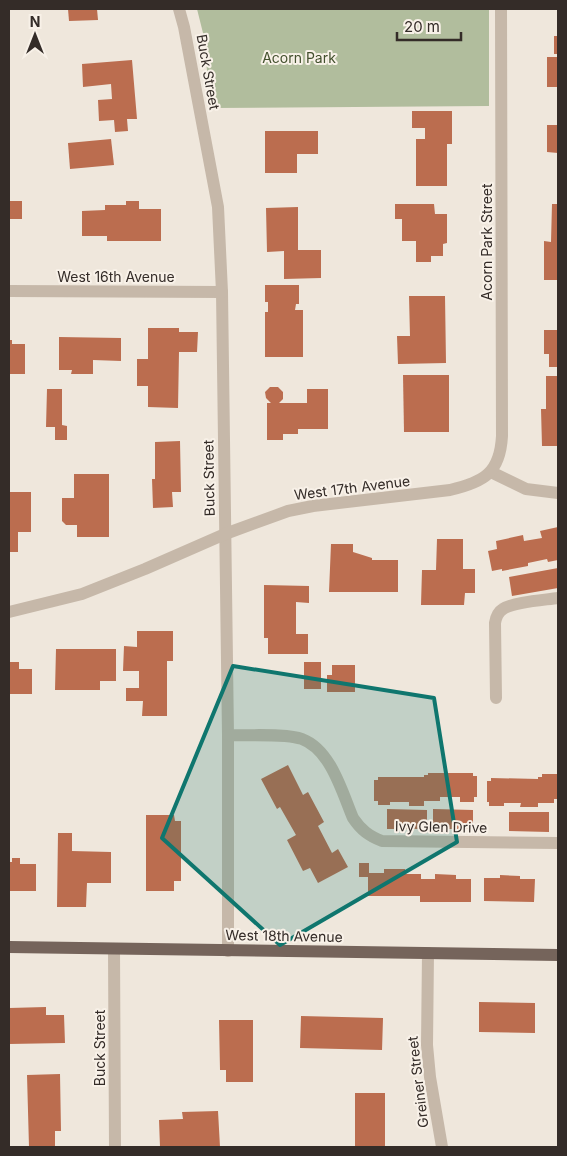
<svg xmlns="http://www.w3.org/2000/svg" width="567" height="1156" viewBox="0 0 567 1156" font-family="Inter,sans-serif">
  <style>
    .green { fill: #b1bd9d }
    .building { fill: #bb6d4f }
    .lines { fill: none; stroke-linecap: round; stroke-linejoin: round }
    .minor { stroke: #c6b8a9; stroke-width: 12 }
    .major { stroke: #75645b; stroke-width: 12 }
    .marked { fill: #0f766e; fill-opacity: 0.2; stroke: #0f766e; stroke-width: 4; stroke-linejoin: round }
    .labels { text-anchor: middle; stroke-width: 4; stroke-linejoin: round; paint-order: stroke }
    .park-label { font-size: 14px; fill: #43502e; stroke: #f8f1e8 }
    .street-label { font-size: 14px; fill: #342c28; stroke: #f8f1e8 }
  </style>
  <rect width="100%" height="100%" fill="#efe7dc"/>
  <!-- green -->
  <polygon class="green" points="197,9 489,9 489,106 211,108 203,33"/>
  <!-- building -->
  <g class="building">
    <polygon points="68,9 97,9 98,20 69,21"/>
    <rect x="554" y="36" width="4" height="18"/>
    <rect x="547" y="57" width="11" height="30"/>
    <polygon points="132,60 137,119 127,119 128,131 115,132 114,120 99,121 98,100 112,99 111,84 83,87 82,64"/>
    <polygon points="412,111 452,111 452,144 447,144 447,186 416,186 416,139 425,139 425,128 412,128"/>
    <polygon points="547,125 558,125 558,153 547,152"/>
    <polygon points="265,131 318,131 318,154 297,154 297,173 265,173"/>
    <polygon points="111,139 114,165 70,169 68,143"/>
    <rect x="9" y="201" width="13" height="18"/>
    <polygon points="126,201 139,201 139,209 161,209 161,241 107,241 107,236 82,236 82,211 105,210 105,205 126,205"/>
    <polygon points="395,204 434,204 435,214 447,214 447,243 443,244 443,256 431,256 431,262 416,262 416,241 402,241 402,219 395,219"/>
    <polygon points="552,204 558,204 558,280 544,280 544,241 551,242"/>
    <polygon points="298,207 298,250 321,250 321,278 284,279 284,251 267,252 266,208"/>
    <polygon points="265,285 299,285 299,304 296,304 295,310 303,310 303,357 265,357 265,312 268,312 268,302 265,302"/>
    <polygon points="409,296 445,296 446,363 398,364 397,336 410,336"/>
    <polygon points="148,328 179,328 179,332 198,332 197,352 179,352 178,408 148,407 148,386 137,386 137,359 148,359"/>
    <polygon points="544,330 558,330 558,367 549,367 549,354 544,354"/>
    <polygon points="59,337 121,338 121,361 93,360 93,374 71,374 72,370 59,370"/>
    <polygon points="9,340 12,340 12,344 25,344 25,374 10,374"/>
    <polygon points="403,375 449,375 449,432 404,432"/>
    <polygon points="546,376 558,376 558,446 542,446 541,409 546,409"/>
    <polygon points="270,387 278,387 283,392 283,399 279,403 307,403 307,389 328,389 328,429 298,429 298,434 283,434 283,440 267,440 267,403 271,403 266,398 265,392"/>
    <polygon points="47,389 62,389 62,425 67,426 67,440 55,440 55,427 46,427"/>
    <polygon points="180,441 181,492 172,492 173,507 153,508 152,479 155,479 155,442"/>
    <polygon points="74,474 109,474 109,537 77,537 77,525 66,525 62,521 62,498 74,498"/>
    <polygon points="9,492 31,492 31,532 18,532 18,552 9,552"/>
    <polygon points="558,527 558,560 548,562 547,559 528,563 528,566 502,571 502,569 492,571 488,551 497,549 496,541 523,535 524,541 542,538 540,531"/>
    <polygon points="437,539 463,539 463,569 475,569 475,593 465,593 464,605 421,605 422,570 436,570"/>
    <polygon points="331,544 353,544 353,552 372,558 372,560 398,560 398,592 329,592"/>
    <polygon points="558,568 558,588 512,596 509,577"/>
    <polygon points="264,585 309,586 309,603 296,602 296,634 308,634 308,654 268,654 268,638 264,638"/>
    <polygon points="137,631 173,631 173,661 167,661 167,716 142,716 143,701 126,701 126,688 139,688 139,671 123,671 124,646 137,647"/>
    <polygon points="56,649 116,649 116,681 100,681 100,690 55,690"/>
    <polygon points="9,662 19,662 19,669 32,669 32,694 9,694"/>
    <rect x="304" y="662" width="17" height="27"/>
    <polygon points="332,665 355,665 355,692 327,692 327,675 332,675"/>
    <polygon points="288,765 303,795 308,792 324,822 318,826 332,853 338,849 348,867 318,883 310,868 303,871 287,840 296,835 280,807 277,809 261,779"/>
    <polygon points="428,773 473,773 473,776 477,776 477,797 474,797 474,802 460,802 460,797 440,797 440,801 424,801 424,806 409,806 409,802 390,802 390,805 378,805 378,801 374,801 374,780 378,780 378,777 424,777 424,775 428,775"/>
    <polygon points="542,774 558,774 558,799 554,799 554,803 538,803 538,807 520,807 521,803 504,803 504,806 489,806 489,802 487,802 487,781 491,781 491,778 538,779 538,777 542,777"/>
    <polygon points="387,809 427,810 427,829 387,829"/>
    <polygon points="433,809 473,810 473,829 433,829"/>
    <polygon points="509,812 549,812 549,832 509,831"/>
    <polygon points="146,815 174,815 175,821 181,821 181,881 174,881 174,891 146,891"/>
    <polygon points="58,833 72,833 72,851 111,852 111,883 87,883 86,907 57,907"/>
    <polygon points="12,858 20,858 20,864 36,864 36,891 9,891 9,862 12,862"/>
    <polygon points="359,863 369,863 369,873 384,873 384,869 405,869 405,874 421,874 421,879 435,879 435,874 456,875 456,879 471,879 471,902 420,902 420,896 368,896 368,877 359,877"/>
    <polygon points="500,875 520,876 520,879 535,879 534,902 484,901 484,878 500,878"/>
    <polygon points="479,1002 535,1003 535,1033 479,1032"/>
    <polygon points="46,1007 46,1015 64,1015 65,1043 9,1044 9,1008"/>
    <polygon points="301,1016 383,1018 382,1050 300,1048"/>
    <polygon points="219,1020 253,1020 253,1082 226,1082 226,1070 220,1070"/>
    <polygon points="60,1074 61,1131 55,1131 55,1147 29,1147 27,1075"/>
    <rect x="355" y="1093" width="30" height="53"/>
    <polygon points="218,1111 220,1147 160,1147 159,1120 183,1119 182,1112"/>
  </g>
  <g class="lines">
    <!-- minor -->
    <g class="minor">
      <polyline points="179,9 184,27 218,207 222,292 228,735 228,951"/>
      <polyline points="9,291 222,292"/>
      <polyline points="491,472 526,489 558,493"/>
      <path d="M9,612L82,594L145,569L225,534L288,511L313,506L450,490C484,482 500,473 502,436L501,9"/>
      <path d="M496,698L495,623C496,617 498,612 503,609C513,602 545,600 558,598"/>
      <path d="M228,735C245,736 287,733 302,739C331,750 342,792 353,818C361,830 369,836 382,841L558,843"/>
      <polyline points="114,949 115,1147"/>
      <polyline points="428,953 427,1045 430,1077 442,1147"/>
    </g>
    <!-- major -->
    <polyline class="major" points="9,947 558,955"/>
  </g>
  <!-- marked area -->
  <path class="marked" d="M233,666L434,698L457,842L280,945L162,838Z"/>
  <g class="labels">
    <!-- park labels -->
    <g class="park-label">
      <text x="299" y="63">Acorn Park</text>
    </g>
    <!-- street labels -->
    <g class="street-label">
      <text transform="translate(208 72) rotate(80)" y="5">Buck Street</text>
      <text transform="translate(487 242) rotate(-90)" y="5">Acorn Park Street</text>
      <text x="116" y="282">West 16th Avenue</text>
      <text transform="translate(209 478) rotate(-91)" y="5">Buck Street</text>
      <text transform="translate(352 488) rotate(-7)" y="5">West 17th Avenue</text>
      <text transform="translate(441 827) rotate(1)" y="5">Ivy Glen Drive</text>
      <text transform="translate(284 936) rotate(1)" y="5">West 18th Avenue</text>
      <text transform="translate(100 1048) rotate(-90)" y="5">Buck Street</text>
      <text transform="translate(418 1082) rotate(-97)" y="5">Greiner Street</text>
    </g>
  </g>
  <!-- border -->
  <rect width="567" height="1156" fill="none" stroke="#342c28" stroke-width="20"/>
  <!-- north arrow -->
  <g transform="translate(35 35)" stroke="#f8f1e8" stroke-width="4" paint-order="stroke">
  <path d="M0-4L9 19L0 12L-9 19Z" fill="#342c28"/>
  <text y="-8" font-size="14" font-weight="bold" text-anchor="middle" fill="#342c28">N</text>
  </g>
  <!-- scale -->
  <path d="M397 32v8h64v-8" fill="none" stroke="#342c28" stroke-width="2.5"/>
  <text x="404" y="32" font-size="15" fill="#342c28" stroke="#f8f1e8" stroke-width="4" paint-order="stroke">20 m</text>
</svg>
